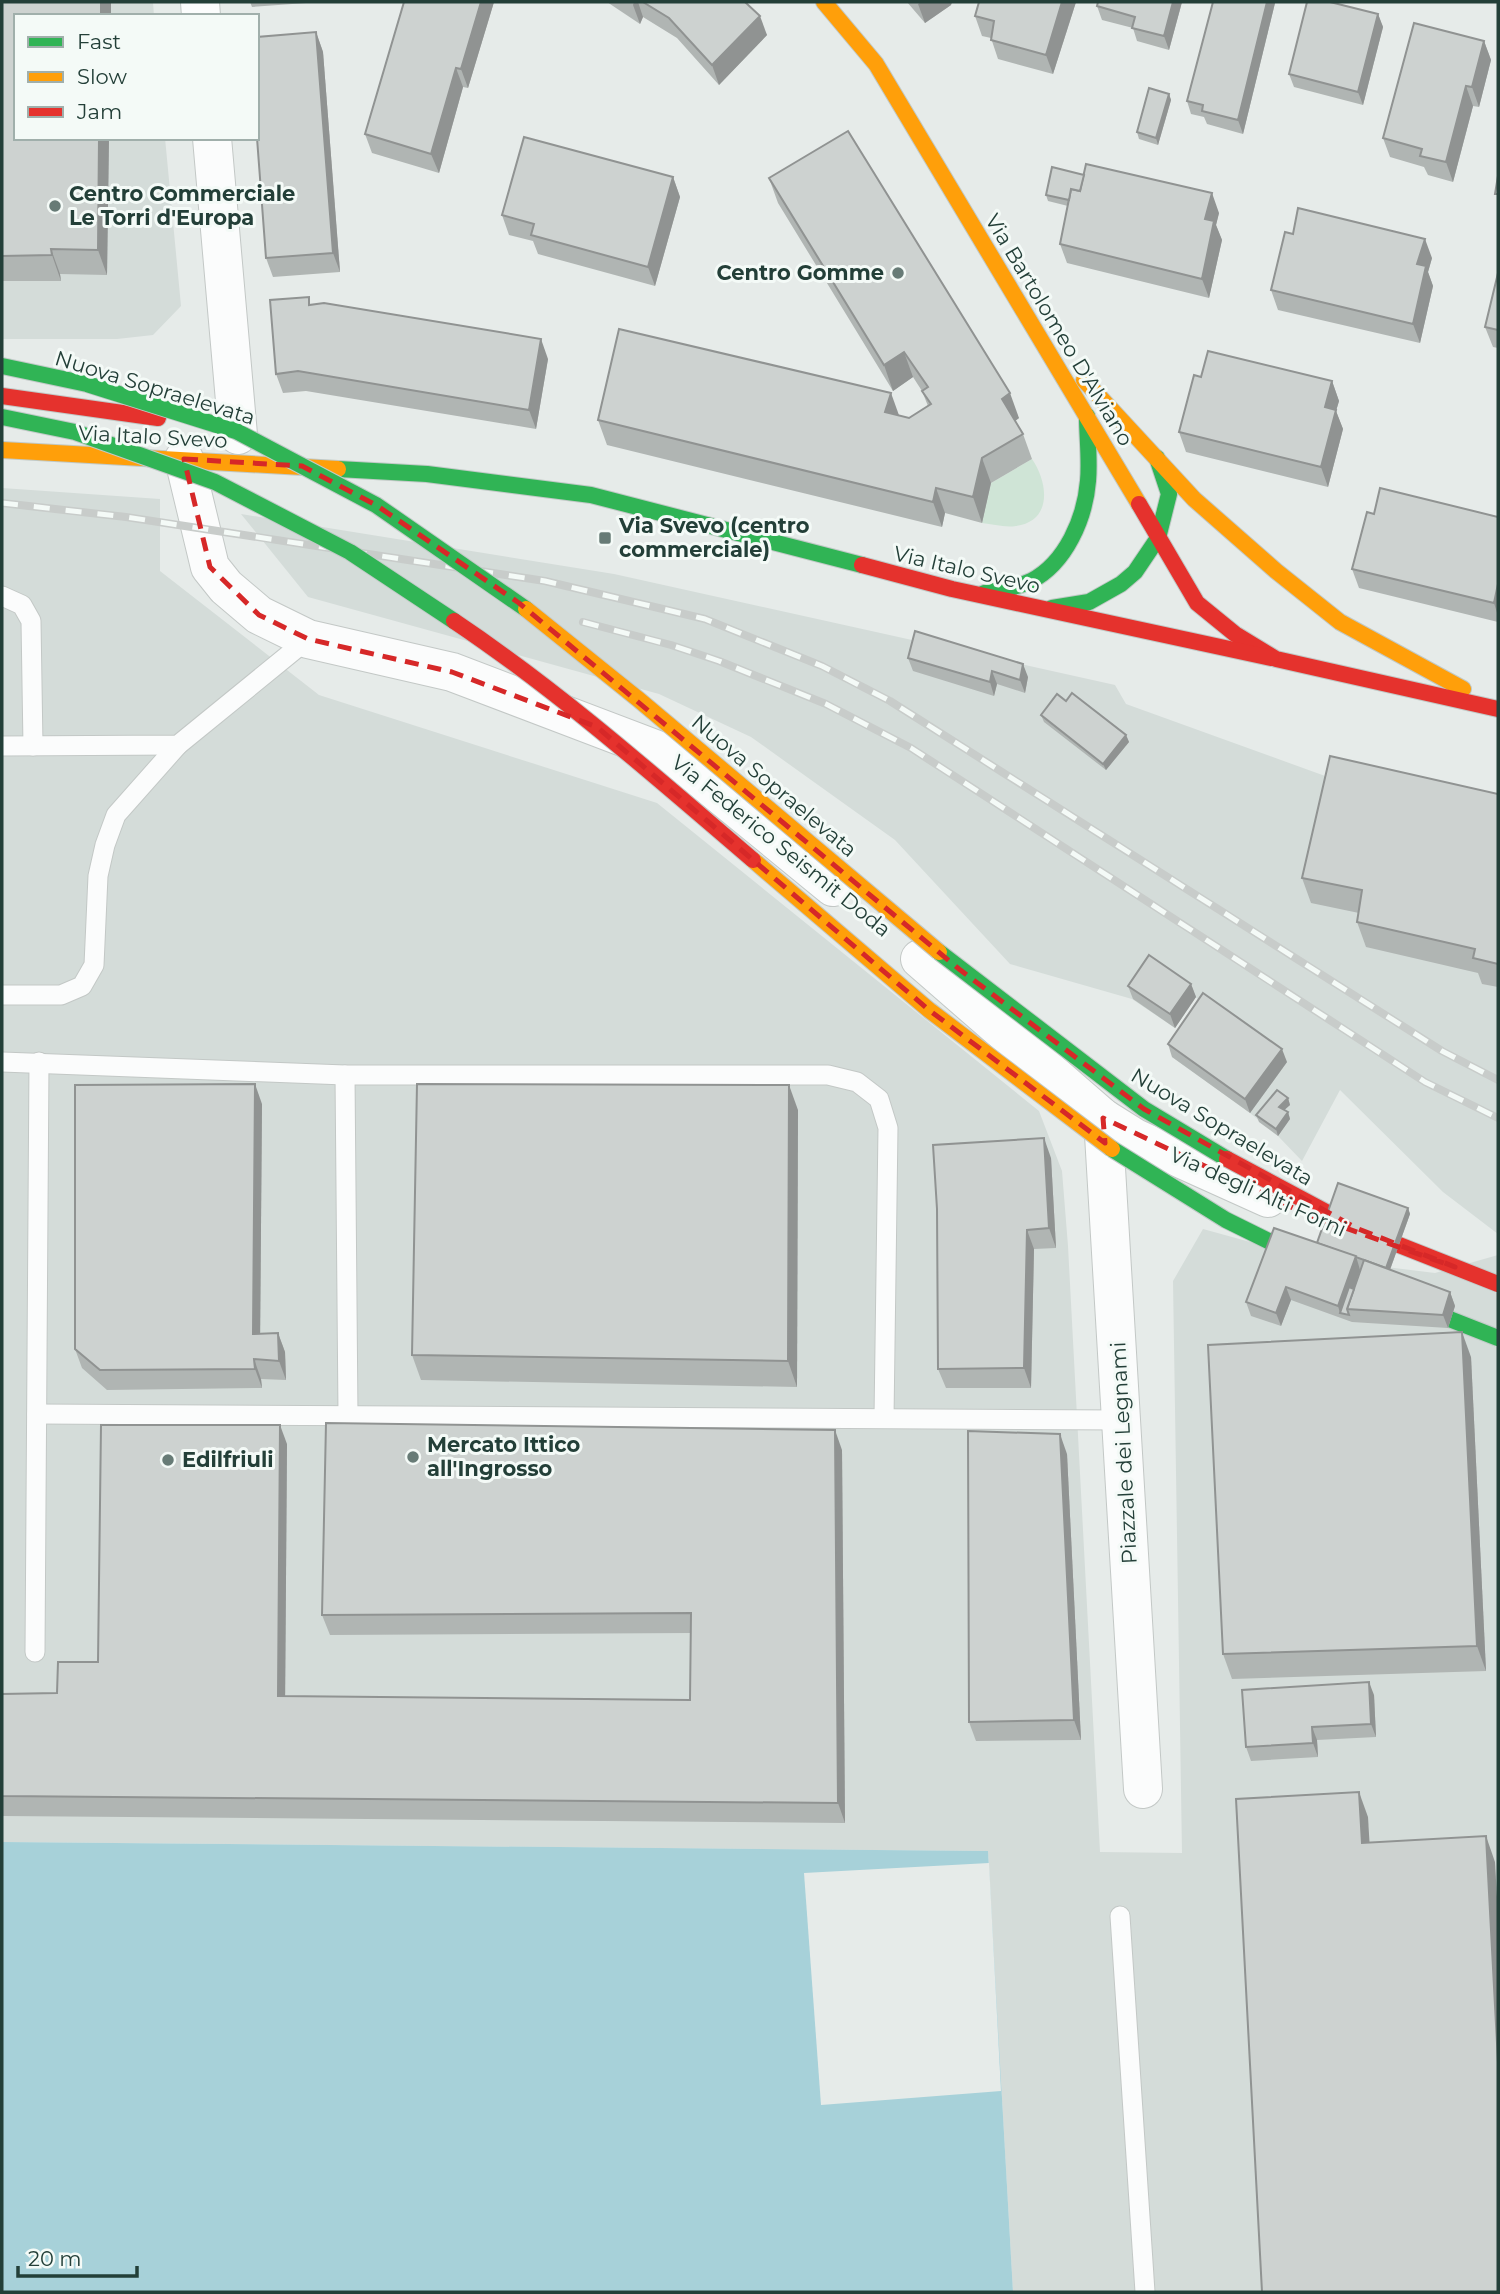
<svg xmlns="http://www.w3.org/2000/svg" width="1500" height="2294" viewBox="0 0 1500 2294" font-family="Montserrat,sans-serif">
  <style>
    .built { fill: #d4dcd9 }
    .green { fill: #cfe4d6 }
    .water { fill: #a7d1d9 }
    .pier { fill: #e6ebe9 }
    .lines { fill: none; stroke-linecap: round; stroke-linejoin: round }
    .lane-casing { stroke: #c3c8c6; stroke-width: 21 }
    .street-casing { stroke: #c3c8c6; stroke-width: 40 }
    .fast-casing { stroke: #c1c9c6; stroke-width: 18 }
    .slow-casing { stroke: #c1c9c6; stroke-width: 18 }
    .jam-casing { stroke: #c1c9c6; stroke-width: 18 }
    .lane { stroke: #fbfcfc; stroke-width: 19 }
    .street { stroke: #fbfcfc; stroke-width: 38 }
    .fast { stroke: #30b455; stroke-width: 16 }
    .slow { stroke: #ff9f0a; stroke-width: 16 }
    .jam { stroke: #e5322d; stroke-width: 16 }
    .rail-casing { stroke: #c8ccca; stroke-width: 8 }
    .rail { stroke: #f4faf7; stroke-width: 5; stroke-dasharray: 16; stroke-linecap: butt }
    .fast-bridge-casing { stroke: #c2cac8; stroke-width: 18; stroke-linecap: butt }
    .slow-bridge-casing { stroke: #c2cac8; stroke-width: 18; stroke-linecap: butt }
    .jam-bridge-casing { stroke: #c2cac8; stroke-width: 18; stroke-linecap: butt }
    .fast-bridge { stroke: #30b455; stroke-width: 16 }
    .slow-bridge { stroke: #ff9f0a; stroke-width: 16 }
    .jam-bridge { stroke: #e5322d; stroke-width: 16 }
    .wall { fill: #b0b5b3 }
    .shaded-wall { fill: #909392 }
    .building { fill: #cdd2d0; stroke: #909392; stroke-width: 2 }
    .marked { fill: none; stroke: #d62828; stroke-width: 5; stroke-dasharray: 14 9; stroke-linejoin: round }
    .poi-dot { fill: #677b76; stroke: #f4faf7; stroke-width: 2.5 }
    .labels { text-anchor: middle; stroke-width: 6; stroke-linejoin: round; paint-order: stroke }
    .poi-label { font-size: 21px; font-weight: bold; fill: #233f38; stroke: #f4faf7; text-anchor: start }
    .street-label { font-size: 21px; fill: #233f38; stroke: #f4faf7 }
  </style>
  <rect width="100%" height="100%" fill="#e6ebe9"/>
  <!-- built -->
  <g class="built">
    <polygon points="2,2 153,2 154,16 16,16 16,138 165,138 181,306 153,335 117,339 2,339"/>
    <polygon points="2,488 160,499 160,571 319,695 657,803 1039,1111 1062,1171 1068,1246 1100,1852 1182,1853 1173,1281 1203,1229 1305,1257 1435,1273 1498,1255 1498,2292 1013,2292 988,1851 2,1842"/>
    <polygon points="241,514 614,574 1115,685 1126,704 1339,781 1498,817 1498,1234 1443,1192 1340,1090 1302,1161 1278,1136 1250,1113 1172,1057 1208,1006 1195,997 1175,1028 1132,999 1010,964 895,840 751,737 659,694 308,597"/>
  </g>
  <!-- green -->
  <path class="green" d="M1032,459C1048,482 1053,521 1016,526C1005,528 993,524 982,523L991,483Z"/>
  <!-- water -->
  <polygon class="water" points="2,1842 988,1851 1013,2292 2,2292"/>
  <!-- pier -->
  <polygon class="pier" points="989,1863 1001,2091 821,2105 804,1873"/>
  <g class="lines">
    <!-- lane casing -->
    <g class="lane-casing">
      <g id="lane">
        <polyline points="2,596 22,605 31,621 33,746"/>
        <polyline points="2,746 178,745 308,639"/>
        <polyline points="2,995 61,995 82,986 94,965 98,876 105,845 116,815 178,745"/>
        <polyline points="2,1062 345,1075 828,1075 857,1082 879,1099 888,1128 884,1418"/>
        <polyline points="345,1075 348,1415"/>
        <polyline points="37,1414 1122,1420"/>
        <polyline points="35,1652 39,1062"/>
        <polyline points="1120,1916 1145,2292"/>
      </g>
    </g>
    <!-- street casing -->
    <g class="street-casing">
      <g id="street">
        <polyline points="200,2 201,16"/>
        <polyline points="212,138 238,435"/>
        <polyline points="184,459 210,567 226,587 259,615 308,639 452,672 673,756 833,887"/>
        <polyline points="920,959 1103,1118 1135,1138 1268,1198"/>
        <polyline points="1103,1118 1143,1789"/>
      </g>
    </g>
    <!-- fast casing -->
    <g class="fast-casing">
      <g id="fast">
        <polyline points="338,469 427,474 591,495 862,565"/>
        <path d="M984,593C1000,590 1016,588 1031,581C1066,563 1085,518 1088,481C1090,460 1087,438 1087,416"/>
        <polyline points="1052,608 1089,602 1121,584 1135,572 1158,538 1169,494 1157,458"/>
      </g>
    </g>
    <!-- slow casing -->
    <g class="slow-casing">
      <g id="slow">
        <polyline points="824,2 876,64 1139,504"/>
        <polyline points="1084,380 1194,499 1276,571 1340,622 1463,689"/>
        <polyline points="2,450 338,469"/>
      </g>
    </g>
    <!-- jam casing -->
    <g class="jam-casing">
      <g id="jam">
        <polyline points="2,396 158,418"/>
        <polyline points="1139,504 1197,603 1235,634 1276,659 1498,709"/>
        <polyline points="862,565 952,589 1271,658"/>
      </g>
    </g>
    <!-- lane -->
    <use href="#lane" class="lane"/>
    <!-- street -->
    <use href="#street" class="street"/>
    <!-- fast -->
    <use href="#fast" class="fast"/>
    <!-- slow -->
    <use href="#slow" class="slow"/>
    <!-- jam -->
    <use href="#jam" class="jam"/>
    <!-- rail casing -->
    <g class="rail-casing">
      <g id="rail">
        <polyline points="2,503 126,517 545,581 705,619 822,666 890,701 1442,1051 1498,1080"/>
        <polyline points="583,622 671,645 719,661 826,704 911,748 1425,1082 1498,1118"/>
      </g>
    </g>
    <!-- rail -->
    <use href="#rail" class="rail"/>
    <!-- fast-bridge casing -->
    <g class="fast-bridge-casing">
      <g id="fast-bridge">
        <polyline points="2,366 87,384 236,431 376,505 526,609"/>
        <polyline points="2,417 75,432 215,482 350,552 454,621"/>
        <polyline points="939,952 1144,1109 1227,1159"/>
        <polyline points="1112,1149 1226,1220 1317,1265"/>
        <polyline points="1401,1300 1498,1338"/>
      </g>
    </g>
    <!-- slow-bridge casing -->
    <g class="slow-bridge-casing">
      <g id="slow-bridge">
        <polyline points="526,609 638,699 939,952"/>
        <polyline points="753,860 929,1010 1112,1149"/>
      </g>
    </g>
    <!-- jam-bridge casing -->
    <g class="jam-bridge-casing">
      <g id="jam-bridge">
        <path d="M454,621C560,692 656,777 753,860"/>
        <polyline points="1227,1159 1356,1228 1498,1284"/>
      </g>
    </g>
    <!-- fast-bridge -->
    <use href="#fast-bridge" class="fast-bridge"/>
    <!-- slow-bridge -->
    <use href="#slow-bridge" class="slow-bridge"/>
    <!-- jam-bridge -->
    <use href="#jam-bridge" class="jam-bridge"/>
  </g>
  <!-- wall -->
  <g class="wall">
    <polygon points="2,2 111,2 111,16 16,16 16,138 109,138 107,275 60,274 61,281 2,281"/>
    <polygon points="250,2 320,2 252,7"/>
    <polygon points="494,2 468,88 463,87 439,173 372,153 365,134"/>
    <polygon points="607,2 745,2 767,35 719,85 677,38 643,17 640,24"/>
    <polygon points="907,2 952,2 951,5 925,23"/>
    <polygon points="979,2 1076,2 1053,74 998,59 991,38 982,36 975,16"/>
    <polygon points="1098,2 1182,2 1169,50 1137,41 1133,28 1102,20 1097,6"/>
    <polygon points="1213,2 1274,2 1275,3 1243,134 1207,124 1204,117 1191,114 1187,101"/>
    <polygon points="1378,14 1383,27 1363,105 1294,87 1289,74"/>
    <polygon points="316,32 323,52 340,272 273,277 266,258"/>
    <polygon points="1484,41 1491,60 1479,107 1473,106 1453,182 1428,175 1424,167 1390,157 1383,138"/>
    <polygon points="1169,94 1171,100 1158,145 1139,139 1137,132"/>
    <polygon points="673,177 680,197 655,286 538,254 533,241 509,235 502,215"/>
    <polygon points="769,178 1019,418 1015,421 1023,434 1032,459 991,483 982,523 945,513 942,527 607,445 598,420 899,416 909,418 928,406 922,391 913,377 893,391 778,203"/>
    <polygon points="1046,195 1219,213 1216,225 1222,240 1209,298 1067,263 1060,244 1068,206 1048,201"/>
    <polygon points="1432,258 1428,272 1433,286 1420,343 1278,310 1271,290"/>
    <polygon points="1498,273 1498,348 1493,347 1485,327"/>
    <polygon points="312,305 548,359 536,429 306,391 283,393 276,374"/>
    <polygon points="1201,377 1332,381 1339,401 1336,411 1343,429 1328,487 1186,452 1179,432"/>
    <polygon points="1374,514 1498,517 1498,622 1359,588 1352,569"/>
    <polygon points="908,658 1028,677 1025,693 997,684 994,696 913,671"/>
    <polygon points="1066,701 1126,735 1129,742 1106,770 1044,722 1041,715"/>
    <polygon points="1498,794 1498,987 1482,984 1478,973 1366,947 1357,922 1359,913 1311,903 1302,878"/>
    <polygon points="1191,984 1196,997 1175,1028 1133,999 1128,986"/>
    <polygon points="1168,1044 1287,1062 1250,1113 1172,1057"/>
    <polygon points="1288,1098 1290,1105 1284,1110 1288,1112 1290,1119 1278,1136 1259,1122 1256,1115"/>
    <polygon points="262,1104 260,1333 278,1333 285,1352 286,1380 261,1379 262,1388 107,1390 82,1368 75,1349"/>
    <polygon points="798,1110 797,1387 421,1380 412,1355"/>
    <polygon points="1051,1158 1056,1248 1034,1249 1031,1388 946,1388 938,1369"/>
    <polygon points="1408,1208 1410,1214 1390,1270 1450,1292 1455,1306 1448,1328 1352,1322 1291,1300 1281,1326 1251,1316 1246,1302"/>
    <polygon points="1471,1357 1486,1671 1232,1679 1223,1654"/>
    <polygon points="287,1444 285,1696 690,1700 691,1633 330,1635 322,1615 842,1450 845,1823 2,1816 2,1694 57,1693 98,1662"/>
    <polygon points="1067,1454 1081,1740 976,1741 969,1722"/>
    <polygon points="1374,1695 1376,1737 1317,1740 1318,1757 1251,1761 1246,1747"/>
  </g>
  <!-- shaded-wall -->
  <g class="shaded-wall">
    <rect x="101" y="2" width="10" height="14"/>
    <polygon points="481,2 494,2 468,88 461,69"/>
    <polygon points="634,2 638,2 643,17 640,24 633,5"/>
    <polygon points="921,2 952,2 951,5 925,23 918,4"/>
    <polygon points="1062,2 1076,2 1053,74 1046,55"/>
    <polygon points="1173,2 1182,2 1169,50 1164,36"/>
    <polygon points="1267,2 1274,2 1275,3 1243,134 1238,120"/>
    <polygon points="1378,14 1383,27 1363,105 1358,92"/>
    <polygon points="760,16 767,35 719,85 712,65"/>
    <polygon points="316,32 323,52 340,272 333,253"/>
    <polygon points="1484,41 1491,60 1479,107 1472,87"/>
    <polygon points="456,68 463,87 439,173 431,154"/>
    <polygon points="1466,86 1473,106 1453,182 1446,162"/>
    <polygon points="1169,94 1171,100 1158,145 1156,138"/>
    <polygon points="99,138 109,138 107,275 98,250"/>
    <polygon points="673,177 680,197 655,286 648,267"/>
    <polygon points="1212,193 1219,213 1216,225 1222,240 1209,298 1202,279 1205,219"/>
    <polygon points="1425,239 1432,258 1428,272 1433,286 1420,343 1413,324 1417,264"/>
    <polygon points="51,249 60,274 61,281 52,255"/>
    <polygon points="541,339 548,359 536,429 529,410"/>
    <polygon points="904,352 913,377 893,391 884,365"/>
    <polygon points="1332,381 1339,401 1336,411 1343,429 1328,487 1321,467 1325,407"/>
    <polygon points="891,393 900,418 885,412"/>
    <polygon points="1010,393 1019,418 1011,424 1002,399"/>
    <polygon points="982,458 991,483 982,523 973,497"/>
    <polygon points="936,488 945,513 942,527 933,502"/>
    <polygon points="1498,584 1498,616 1494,603"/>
    <polygon points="2,618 3,622 2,689"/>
    <polygon points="1023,664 1028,677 1025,693 1020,680"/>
    <polygon points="992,671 997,684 994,696 990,682"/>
    <polygon points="1126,735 1129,742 1106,770 1103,764"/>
    <polygon points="1191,984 1196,997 1175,1028 1170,1014"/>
    <polygon points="1282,1049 1287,1062 1250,1113 1245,1099"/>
    <polygon points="255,1084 262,1104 260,1353 253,1334"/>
    <polygon points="789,1085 798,1110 797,1387 788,1361"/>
    <polygon points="1288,1098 1290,1105 1281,1113 1279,1107"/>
    <polygon points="1288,1112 1290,1119 1278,1136 1276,1129"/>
    <polygon points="1044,1138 1051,1158 1056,1248 1049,1228"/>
    <polygon points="1408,1208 1410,1214 1388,1275 1386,1268"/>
    <polygon points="1027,1230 1034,1249 1031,1388 1024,1368"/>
    <polygon points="1356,1256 1360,1270 1345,1314 1340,1313 1338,1306"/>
    <polygon points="1286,1287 1291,1300 1281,1326 1276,1313"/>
    <polygon points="1450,1292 1455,1306 1448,1328 1443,1315"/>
    <polygon points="1462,1332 1471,1357 1486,1671 1477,1646"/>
    <polygon points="278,1333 285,1352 286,1380 279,1361"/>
    <polygon points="254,1359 261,1379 262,1388 255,1369"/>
    <polygon points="280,1425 287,1444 285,1716 278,1696"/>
    <polygon points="835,1430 842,1450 845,1823 838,1803"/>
    <polygon points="1060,1434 1067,1454 1081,1740 1074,1720"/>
    <polygon points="1369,1682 1374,1695 1376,1737 1371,1724"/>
    <polygon points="1312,1727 1317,1740 1318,1757 1313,1743"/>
    <polygon points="1359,1792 1368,1817 1371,1868 1362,1843"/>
    <polygon points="1486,1836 1495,1862 1498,1915 1498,2062"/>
  </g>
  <!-- building -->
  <g class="building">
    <polygon points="2,2 101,2 101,16 16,16 16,138 99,138 98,250 51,249 52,255 2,256"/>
    <polygon points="404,2 481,2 461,69 456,68 431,154 365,134"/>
    <polygon points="643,2 745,2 760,16 712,65 669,18"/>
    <polygon points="979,2 1062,2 1046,55 991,40 994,21 975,16"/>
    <polygon points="1098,2 1173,2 1164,36 1132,28 1135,17 1097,6"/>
    <polygon points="1213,2 1267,2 1238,120 1202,111 1203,105 1187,101"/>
    <polygon points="1307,2 1330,2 1378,14 1358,92 1289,74"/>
    <polygon points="1414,23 1484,41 1472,87 1466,86 1446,162 1420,156 1422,149 1383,138"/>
    <polygon points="316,32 333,253 266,258 257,138 257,37"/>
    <polygon points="1149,88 1169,94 1156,138 1137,132"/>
    <polygon points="848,131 1010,393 1002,399 1023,434 982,458 973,497 936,488 933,502 598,420 619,329 891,393 885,412 909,418 931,404 922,391 928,387 904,352 884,365 769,178"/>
    <polygon points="524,137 673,177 648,267 531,235 534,224 502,215"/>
    <polygon points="1086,164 1212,193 1205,219 1214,221 1202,279 1060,244 1071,189 1080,191"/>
    <polygon points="1052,167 1084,175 1080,191 1071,189 1069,200 1046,195"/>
    <polygon points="1498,176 1498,194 1495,194"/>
    <polygon points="1298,208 1425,239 1417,264 1426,266 1413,324 1271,290 1285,232 1293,234"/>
    <polygon points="1498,273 1498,330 1485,327"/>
    <polygon points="309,297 309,305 324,303 541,339 529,410 298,371 276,374 270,300"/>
    <polygon points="1208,351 1332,381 1325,407 1336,410 1321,467 1179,432 1194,375 1201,377"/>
    <polygon points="1380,488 1498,517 1498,584 1494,603 1352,569 1367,512 1374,514"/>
    <polygon points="915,631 1023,664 1020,680 992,671 990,682 908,658"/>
    <polygon points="1072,693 1126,735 1103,764 1041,715 1057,694 1066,701"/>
    <polygon points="1330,756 1498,794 1498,964 1473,958 1475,949 1357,922 1362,890 1302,878"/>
    <polygon points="1149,955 1191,984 1170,1014 1128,986"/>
    <polygon points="1203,993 1282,1049 1245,1099 1168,1044"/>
    <polygon points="255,1084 253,1334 278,1333 279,1361 254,1359 255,1369 100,1370 75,1349 75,1085"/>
    <polygon points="417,1084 789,1085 788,1361 412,1355"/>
    <polygon points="1277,1090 1288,1098 1279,1107 1288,1112 1276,1129 1256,1115"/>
    <polygon points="1044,1138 1049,1228 1027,1230 1024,1368 938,1369 937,1209 933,1145"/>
    <polygon points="1338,1183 1408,1208 1386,1268 1317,1243"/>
    <polygon points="1274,1228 1356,1256 1338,1306 1286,1287 1276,1313 1246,1302"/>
    <polygon points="1364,1260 1450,1292 1443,1315 1347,1309"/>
    <polygon points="1349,1287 1354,1289 1347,1309 1349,1315 1340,1313"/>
    <polygon points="1462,1332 1477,1646 1223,1654 1208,1345"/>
    <polygon points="326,1423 835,1430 838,1803 2,1796 2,1694 57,1693 58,1662 98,1662 101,1425 280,1425 278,1696 690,1700 691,1613 322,1615"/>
    <polygon points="968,1431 1060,1434 1074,1720 969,1722"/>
    <polygon points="1369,1682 1371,1724 1312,1727 1313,1743 1246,1747 1242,1690"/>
    <polygon points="1359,1792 1362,1843 1486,1836 1498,2062 1498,2292 1262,2292 1236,1799"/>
  </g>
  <!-- marked area -->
  <path class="marked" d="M184,459L302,466L376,505L519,603L959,969L1144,1109L1356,1228L1455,1267L1306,1214L1103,1118L1105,1143L929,1010L597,727L452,672L308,639L259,615L210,567Z"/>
  <!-- markers -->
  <g class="poi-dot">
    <circle cx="55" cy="206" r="7"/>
    <circle cx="898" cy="273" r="7"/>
    <rect x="598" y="531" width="14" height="14" rx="3.5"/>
    <circle cx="413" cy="1457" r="7"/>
    <circle cx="168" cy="1460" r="7"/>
  </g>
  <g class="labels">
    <!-- poi labels -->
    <g class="poi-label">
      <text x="69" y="201">Centro Commerciale<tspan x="69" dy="24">Le Torri d'Europa</tspan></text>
      <text x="884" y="280" text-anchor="end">Centro Gomme</text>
      <text x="619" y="533">Via Svevo (centro<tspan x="619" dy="24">commerciale)</tspan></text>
      <text x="427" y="1452">Mercato Ittico<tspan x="427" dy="24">all'Ingrosso</tspan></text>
      <text x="182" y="1467">Edilfriuli</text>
    </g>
    <!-- street labels -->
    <g class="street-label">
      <text transform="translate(1059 330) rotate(59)" y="7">Via Bartolomeo D'Alviano</text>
      <text transform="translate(155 388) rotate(17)" y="7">Nuova Sopraelevata</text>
      <text transform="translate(153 437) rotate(3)" y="7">Via Italo Svevo</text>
      <text transform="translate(967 570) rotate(13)" y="7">Via Italo Svevo</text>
      <text transform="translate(774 786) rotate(40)" y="7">Nuova Sopraelevata</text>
      <text transform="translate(781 846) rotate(39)" y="7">Via Federico Seismit Doda</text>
      <text transform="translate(1222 1127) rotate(31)" y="7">Nuova Sopraelevata</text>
      <text transform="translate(1258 1192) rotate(24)" y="7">Via degli Alti Forni</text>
      <text transform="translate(1124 1453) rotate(-93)" y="7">Piazzale dei Legnami</text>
    </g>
  </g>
  <!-- border -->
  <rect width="1500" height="2294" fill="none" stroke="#233f38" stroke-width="7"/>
  <!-- legend -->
  <rect x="14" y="14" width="245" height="126" fill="#f4faf7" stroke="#a0afab" stroke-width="2"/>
  <rect x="28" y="37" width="35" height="10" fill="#30b455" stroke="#a0afab" stroke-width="2"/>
  <text x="77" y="49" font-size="21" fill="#233f38">Fast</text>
  <rect x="28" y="72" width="35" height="10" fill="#ff9f0a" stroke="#a0afab" stroke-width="2"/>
  <text x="77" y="84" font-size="21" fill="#233f38">Slow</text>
  <rect x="28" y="107" width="35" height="10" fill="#e5322d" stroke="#a0afab" stroke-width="2"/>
  <text x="77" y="119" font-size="21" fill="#233f38">Jam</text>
  <!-- scale -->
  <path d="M18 2266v10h119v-10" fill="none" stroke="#233f38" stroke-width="3.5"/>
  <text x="28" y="2266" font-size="21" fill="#233f38" stroke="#f4faf7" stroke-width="5" paint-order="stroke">20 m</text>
</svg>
